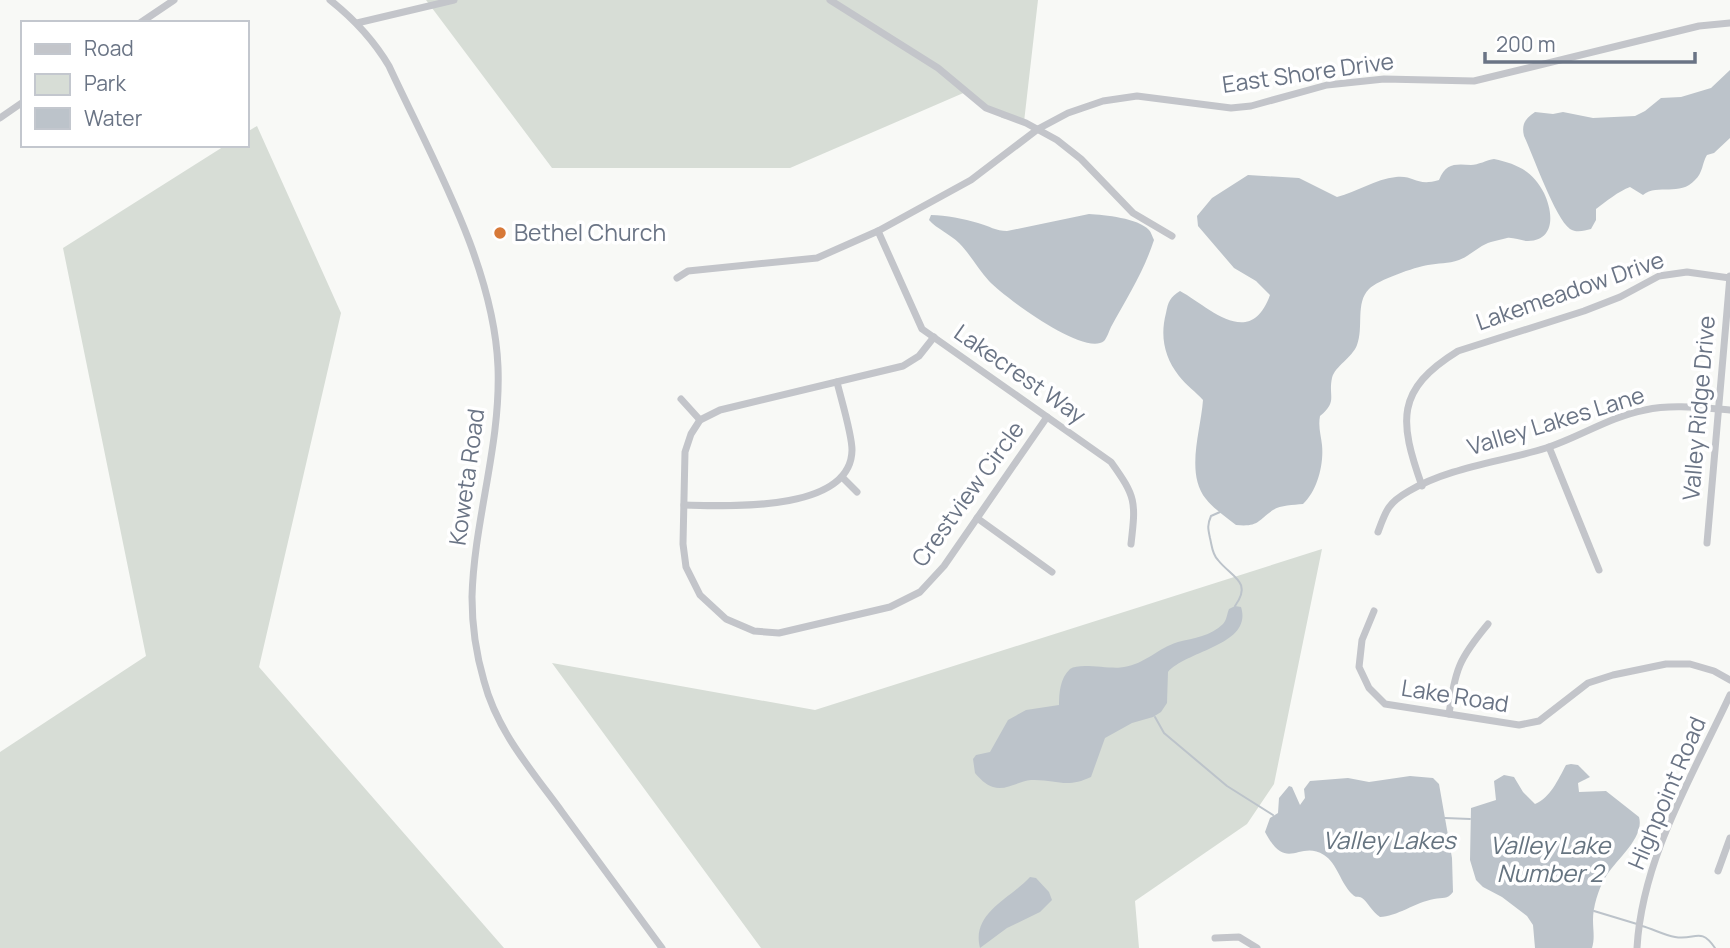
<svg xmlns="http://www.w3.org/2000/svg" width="1730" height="948" viewBox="0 0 1730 948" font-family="Manrope,sans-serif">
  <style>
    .green { fill: #d7ddd6 }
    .water { fill: #bcc3ca }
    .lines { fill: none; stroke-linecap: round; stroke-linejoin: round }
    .stream { stroke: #bcc3ca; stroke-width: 2 }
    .minor { stroke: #c3c5ca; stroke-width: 7 }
    .poi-dot { fill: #d77938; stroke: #fff; stroke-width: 2.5 }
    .labels { text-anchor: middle; stroke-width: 7; stroke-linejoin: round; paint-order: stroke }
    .street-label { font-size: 23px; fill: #6a7485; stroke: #fff }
    .poi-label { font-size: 23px; fill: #6a7485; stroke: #fff; text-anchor: start }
    .water-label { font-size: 24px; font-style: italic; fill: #667480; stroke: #fff }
  </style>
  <rect width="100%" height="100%" fill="#f8f9f6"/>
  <!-- green -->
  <g class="green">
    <polygon points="426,0 1038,0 1024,122 1002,118 968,91 790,168 552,168"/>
    <polygon points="257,126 341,313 259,667 504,948 0,948 0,752 146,656 63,248 226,145 247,145 247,132"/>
    <polygon points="1322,549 1274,784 1247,824 1135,901 1139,948 761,948 552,663 815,710"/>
  </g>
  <!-- water -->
  <g class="water">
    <path d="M1730,70V138L1714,153L1707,155C1702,163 1703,173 1695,180C1680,197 1658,183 1643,195L1630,187C1619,191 1605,202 1596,209V220L1591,229C1584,231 1576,233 1570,229C1555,218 1533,155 1524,136C1521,124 1526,118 1535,112L1553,114L1563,112L1593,118L1635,116L1645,111L1661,98L1681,97L1711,88Z"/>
    <path d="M1494,159C1517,164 1533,171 1544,193C1553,212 1556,240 1528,241C1521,241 1513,237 1507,238C1502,239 1496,241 1491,242C1480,245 1470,256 1459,260C1448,264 1438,263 1428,265C1415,267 1378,280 1369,289C1355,303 1364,327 1357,345C1352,358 1335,366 1332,378C1328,397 1338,401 1320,416C1318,427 1321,435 1322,445C1324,465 1317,491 1303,504C1293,505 1281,505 1273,510C1257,521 1259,527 1236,525C1226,517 1214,509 1206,499C1185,473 1201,430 1203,400C1196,392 1186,385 1179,376C1164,357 1160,336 1166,313C1168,302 1170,297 1180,291C1208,306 1250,351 1270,295L1256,281L1234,268L1198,226L1197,216L1212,198L1248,175L1299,178L1337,197C1357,192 1375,179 1396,177C1415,175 1416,187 1439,180C1446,163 1455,164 1471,165C1478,165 1487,160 1494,159Z"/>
    <path d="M1089,214C1105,215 1138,218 1149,230C1151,232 1152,236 1154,240C1144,271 1127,298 1111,327C1109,331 1107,338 1104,341C1084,357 1003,296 989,281C978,269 970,254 959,243C950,234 937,229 929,220L931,215C946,215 964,219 978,223C989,226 996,231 1007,231Z"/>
    <path d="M1235,606L1241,607C1253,645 1188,650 1168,672L1167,703L1161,712L1153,717L1132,723L1105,738L1091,777C1066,789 1056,779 1031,780C1019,781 1006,791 993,787C986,785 979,778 975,773L973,759L976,755L990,752L1008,720L1026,710L1059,705C1059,693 1060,678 1070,669C1080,662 1111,670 1124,667C1145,664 1158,648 1178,642C1194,638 1211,636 1223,624C1227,620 1227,613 1229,609Z"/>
    <path d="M1571,764L1578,765L1590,777L1578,783L1579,792L1606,791L1639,817C1645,838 1615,860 1605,878C1598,890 1593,907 1593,920C1593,930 1595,938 1592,948H1535L1533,925L1527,916L1502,897L1483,887L1476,880L1470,860L1471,808L1496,800L1494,781L1504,775L1514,777L1523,792L1535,804C1550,798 1558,780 1566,765Z"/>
    <path d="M1410,776L1433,778L1439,784L1452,858L1453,892C1447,900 1443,897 1434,899C1416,902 1396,917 1380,917C1372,912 1367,901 1362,898C1356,895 1357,899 1352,894C1341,884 1337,863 1324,855C1299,839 1287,874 1265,832L1270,818L1278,813L1279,798L1289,786L1292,787L1300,805L1305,798L1304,789L1310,781L1348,778L1369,782Z"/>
    <path d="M1030,877L1036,878L1049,892L1052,900L1040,912L1007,928L980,948C971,913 1010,899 1030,877Z"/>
  </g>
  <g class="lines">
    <!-- stream -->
    <g class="stream">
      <path d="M1220,512L1211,516C1207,525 1208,529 1210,538C1212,546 1212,554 1218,560C1231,577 1253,581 1235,606"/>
      <polyline points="1155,717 1164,733 1227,786 1273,815"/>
      <polyline points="1445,818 1470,819"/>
      <polyline points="1594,911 1637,924"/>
      <path d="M1642,926C1653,929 1664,935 1675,937C1695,941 1700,926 1715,948"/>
    </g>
    <!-- minor -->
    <g class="minor">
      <path d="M330,0C354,19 373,39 389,66C431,157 494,265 498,367C501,445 474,520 472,597C472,625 476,654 484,681C497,731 532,771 562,812C595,857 629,903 662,948"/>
      <polyline points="830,0 938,68 986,108 1026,123 1057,140 1081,159 1133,213 1172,236"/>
      <polyline points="140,23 174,0"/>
      <polyline points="357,23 454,0"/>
      <polyline points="0,118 23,102"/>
      <path d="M878,231L922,329L1111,462C1136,497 1136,501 1131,544"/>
      <polyline points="677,278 688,271 817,258 878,231 971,180 1038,129 1068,113 1103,101 1137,96 1231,108 1251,106 1327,85 1384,79 1474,81 1699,26 1730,23"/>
      <polyline points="934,337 919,356 903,366 720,410 700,420 691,434 685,452 683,544 686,567 700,595 726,619 754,631 779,633 890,607 920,592 944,566 1047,417"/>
      <polyline points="681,399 700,420"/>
      <polyline points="1549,447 1599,570"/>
      <polyline points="843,478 857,492"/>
      <path d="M1422,486C1399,421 1395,390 1458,351L1584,311L1620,297L1659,276L1687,272L1730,278"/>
      <path d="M684,505C726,506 851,513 852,450C852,434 841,399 837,382"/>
      <polyline points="977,518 1052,572"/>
      <path d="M1378,532C1386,510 1388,503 1409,491C1450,467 1501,462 1546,448C1580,437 1609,417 1645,410C1672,404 1703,408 1730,410"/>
      <polyline points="1707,543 1730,276"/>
      <polyline points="1374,611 1362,640 1359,667 1369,688 1385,704 1519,725 1539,721 1588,683 1613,675 1666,664 1690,664 1714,671 1730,680"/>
      <path d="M1449,714C1456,668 1458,660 1488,624"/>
      <polyline points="1718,871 1730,838"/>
      <polyline points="1215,938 1239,937 1257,948"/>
      <path d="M1637,948C1642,858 1693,775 1730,695"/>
    </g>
  </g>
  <!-- markers -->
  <circle class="poi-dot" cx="500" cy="233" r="7"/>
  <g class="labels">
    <!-- street labels -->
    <g class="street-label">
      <text transform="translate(1308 73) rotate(-8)" y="8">East Shore Drive</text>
      <text transform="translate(1570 291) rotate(-19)" y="8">Lakemeadow Drive</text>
      <text transform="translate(1020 374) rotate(35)" y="8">Lakecrest Way</text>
      <text transform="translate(1699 408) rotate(-85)" y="8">Valley Ridge Drive</text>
      <text transform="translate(1556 421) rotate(-17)" y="8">Valley Lakes Lane</text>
      <text transform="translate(467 477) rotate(-82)" y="8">Koweta Road</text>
      <text transform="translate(968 494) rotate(-54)" y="8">Crestview Circle</text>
      <text transform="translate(1455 696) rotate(9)" y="8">Lake Road</text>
      <text transform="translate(1667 793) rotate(-67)" y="8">Highpoint Road</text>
    </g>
    <!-- poi labels -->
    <g class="poi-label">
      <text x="514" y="241">Bethel Church</text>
    </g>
    <!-- water labels -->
    <g class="water-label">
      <text x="1389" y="849">Valley Lakes</text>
      <text x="1550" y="854">Valley Lake<tspan x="1550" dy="28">Number 2</tspan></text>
    </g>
  </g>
  <!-- legend -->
  <rect x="21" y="21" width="228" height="126" fill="#ffffff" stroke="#c3c7ce" stroke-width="2"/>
  <rect x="35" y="44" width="35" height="10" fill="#c3c5ca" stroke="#c3c7ce" stroke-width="2"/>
  <text x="84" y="56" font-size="21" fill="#6a7485">Road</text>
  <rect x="35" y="74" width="35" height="21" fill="#d7ddd6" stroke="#c3c7ce" stroke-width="2"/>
  <text x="84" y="91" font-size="21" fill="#6a7485">Park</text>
  <rect x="35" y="108" width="35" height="21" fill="#bcc3ca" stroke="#c3c7ce" stroke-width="2"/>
  <text x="84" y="126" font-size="21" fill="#6a7485">Water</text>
  <!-- scale -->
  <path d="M1485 52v10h210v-10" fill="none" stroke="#6a7485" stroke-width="3.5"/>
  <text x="1496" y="52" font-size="21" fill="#6a7485" stroke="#ffffff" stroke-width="5" paint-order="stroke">200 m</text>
</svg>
